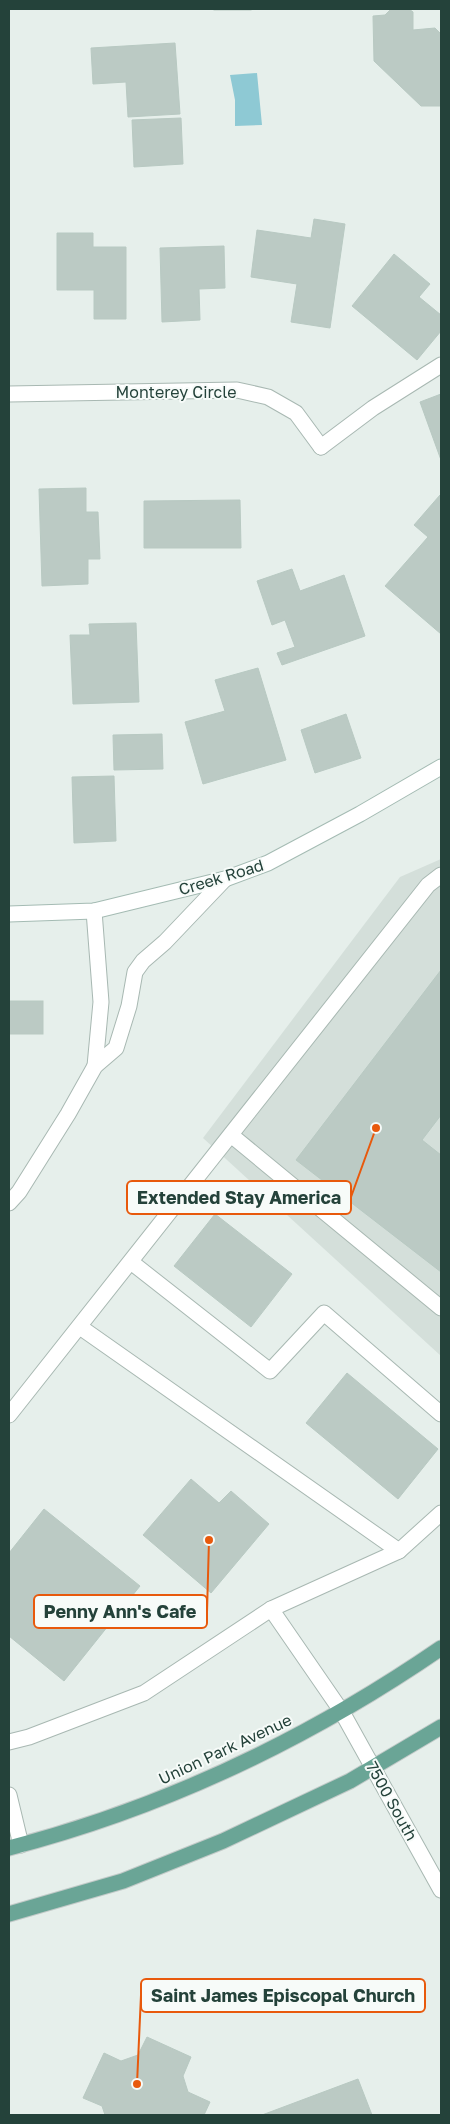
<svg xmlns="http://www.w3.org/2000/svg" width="450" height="2124" viewBox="0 0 450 2124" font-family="'Golos Text',sans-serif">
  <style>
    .built { fill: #d4dfda }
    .water { fill: #8ec9d4 }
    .building { fill: #bbcac4; stroke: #b8c9c2 }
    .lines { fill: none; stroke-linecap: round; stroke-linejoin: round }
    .lane-casing { stroke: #a8b8b2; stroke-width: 17 }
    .street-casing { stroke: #a8b8b2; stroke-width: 17 }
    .secondary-casing { stroke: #a4bbb3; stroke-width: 17 }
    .primary-casing { stroke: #c2cac8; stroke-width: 17 }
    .lane { stroke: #fff; stroke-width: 15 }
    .street { stroke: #fff; stroke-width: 15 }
    .secondary { stroke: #fff; stroke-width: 15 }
    .primary { stroke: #6aa596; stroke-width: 15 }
    .labels { text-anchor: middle; stroke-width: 4; stroke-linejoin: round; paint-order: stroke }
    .street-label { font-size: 16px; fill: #24423a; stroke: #f7fbf9 }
    .leader { fill: none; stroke: #e8590c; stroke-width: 2 }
    .callout-dot { fill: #e8590c; stroke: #f7fbf9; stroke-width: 2 }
    .callout { fill: #f7fbf9; stroke: #e8590c; stroke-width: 2 }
    .callout-label { font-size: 18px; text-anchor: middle; font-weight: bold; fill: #24423a }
  </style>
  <rect width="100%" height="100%" fill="#e6efeb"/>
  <!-- built -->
  <polygon class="built" points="441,859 441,1356 203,1138 400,877"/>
  <!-- water -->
  <polygon class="water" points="257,73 262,125 235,126 235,100 230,75"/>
  <!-- building -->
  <g class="building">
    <rect x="214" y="9" width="37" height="1"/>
    <polygon points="391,9 409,9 413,12 413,30 435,28 441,34 441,106 421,106 374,61 373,16 385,15"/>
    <polygon points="175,43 180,114 128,117 126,82 93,84 91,48"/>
    <polygon points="181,118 183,164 134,167 132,120"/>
    <polygon points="314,219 345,224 330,328 291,322 297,284 251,277 257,230 311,238"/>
    <polygon points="57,233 93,233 93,247 126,247 126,319 94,319 94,290 57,290"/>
    <polygon points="224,246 225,288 199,289 200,320 162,322 160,248"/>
    <polygon points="394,254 430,284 419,297 441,315 441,331 417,360 352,306"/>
    <polygon points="441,394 441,460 420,402"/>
    <polygon points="86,488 86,512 98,512 100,559 88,559 88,584 42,586 39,489"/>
    <polygon points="440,495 441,496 441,634 385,586 428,537 414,525"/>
    <polygon points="240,500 241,548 144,548 144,501"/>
    <polygon points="292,569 300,591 344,575 365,636 282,665 277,653 295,647 285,620 272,625 257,581"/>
    <polygon points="136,623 139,702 73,704 70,635 90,635 89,624"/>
    <polygon points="258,668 286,760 203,784 185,722 225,711 215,680"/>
    <polygon points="346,714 361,758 315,773 301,730"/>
    <polygon points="162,734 163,769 114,770 113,735"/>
    <polygon points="114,776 116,841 74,843 72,777"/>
    <polygon points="441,970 441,1115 422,1140 441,1155 441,1272 296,1160"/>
    <rect x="9" y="1001" width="34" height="33"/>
    <polygon points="215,1214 292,1274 251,1327 174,1266"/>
    <polygon points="347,1373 438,1449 398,1499 306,1423"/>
    <polygon points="191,1479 219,1503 231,1491 269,1524 211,1593 143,1535"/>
    <polygon points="44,1509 140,1586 64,1681 9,1636 9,1553"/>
    <polygon points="147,2037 191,2057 183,2076 188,2092 210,2102 204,2115 105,2115 102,2106 83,2098 104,2053 121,2061 138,2055"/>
    <polygon points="358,2079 372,2115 262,2115"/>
  </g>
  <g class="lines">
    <!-- lane casing -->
    <g class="lane-casing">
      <g id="lane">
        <polyline points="321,447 373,408 441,365"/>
        <polyline points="94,911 101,1002 95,1066"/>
        <polyline points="231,1135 441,1308"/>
        <polyline points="9,1203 19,1192 68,1114 95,1066 116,1048 129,1006 135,972 143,961 165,942 225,879"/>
        <polyline points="131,1262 270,1371 324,1313 441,1414"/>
        <polyline points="80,1327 399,1551"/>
        <polyline points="9,1415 428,885 441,875"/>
        <polyline points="271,1609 342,1712 441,1890"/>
        <polyline points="9,1742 29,1737 144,1693 271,1609 399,1551 441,1513"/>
        <polyline points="9,1795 21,1845"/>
      </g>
    </g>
    <!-- street casing -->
    <g class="street-casing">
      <polyline id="street" points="9,394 237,390 268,397 296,413 321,447"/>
    </g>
    <!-- secondary casing -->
    <g class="secondary-casing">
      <polyline id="secondary" points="9,914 94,911 225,879 268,863 360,814 441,767"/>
    </g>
    <!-- primary casing -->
    <g class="primary-casing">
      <g id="primary">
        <path d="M9,1848C163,1808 310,1738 441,1648"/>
        <polyline points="9,1914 123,1881 223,1841 350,1781 441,1727"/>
      </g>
    </g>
    <!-- lane -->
    <use href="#lane" class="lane"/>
    <!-- street -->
    <use href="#street" class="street"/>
    <!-- secondary -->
    <use href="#secondary" class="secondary"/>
    <!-- primary -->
    <use href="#primary" class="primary"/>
  </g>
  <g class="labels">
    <!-- street labels -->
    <g class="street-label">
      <text x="176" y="398">Monterey Circle</text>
      <text transform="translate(221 877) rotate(-17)" y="6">Creek Road</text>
      <text transform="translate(225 1749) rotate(-25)" y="6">Union Park Avenue</text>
      <text transform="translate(392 1801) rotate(61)" y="6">7500 South</text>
    </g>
  </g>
  <!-- callouts -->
  <path class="leader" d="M376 1128L351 1197M209 1540L207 1612M137 2084L141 1995"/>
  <g class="callout-dot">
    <circle cx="376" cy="1128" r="5"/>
    <circle cx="209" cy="1540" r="5"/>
    <circle cx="137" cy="2084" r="5"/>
  </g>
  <g class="callout">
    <rect x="127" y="1181" width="224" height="33" rx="5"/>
    <rect x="34" y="1595" width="173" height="33" rx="5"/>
    <rect x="141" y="1979" width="284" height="33" rx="5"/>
  </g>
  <g class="callout-label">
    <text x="239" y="1204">Extended Stay America</text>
    <text x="120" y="1618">Penny Ann's Cafe</text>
    <text x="283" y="2002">Saint James Episcopal Church</text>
  </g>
  <!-- border -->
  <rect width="450" height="2124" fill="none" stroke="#24423a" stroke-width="20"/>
</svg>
